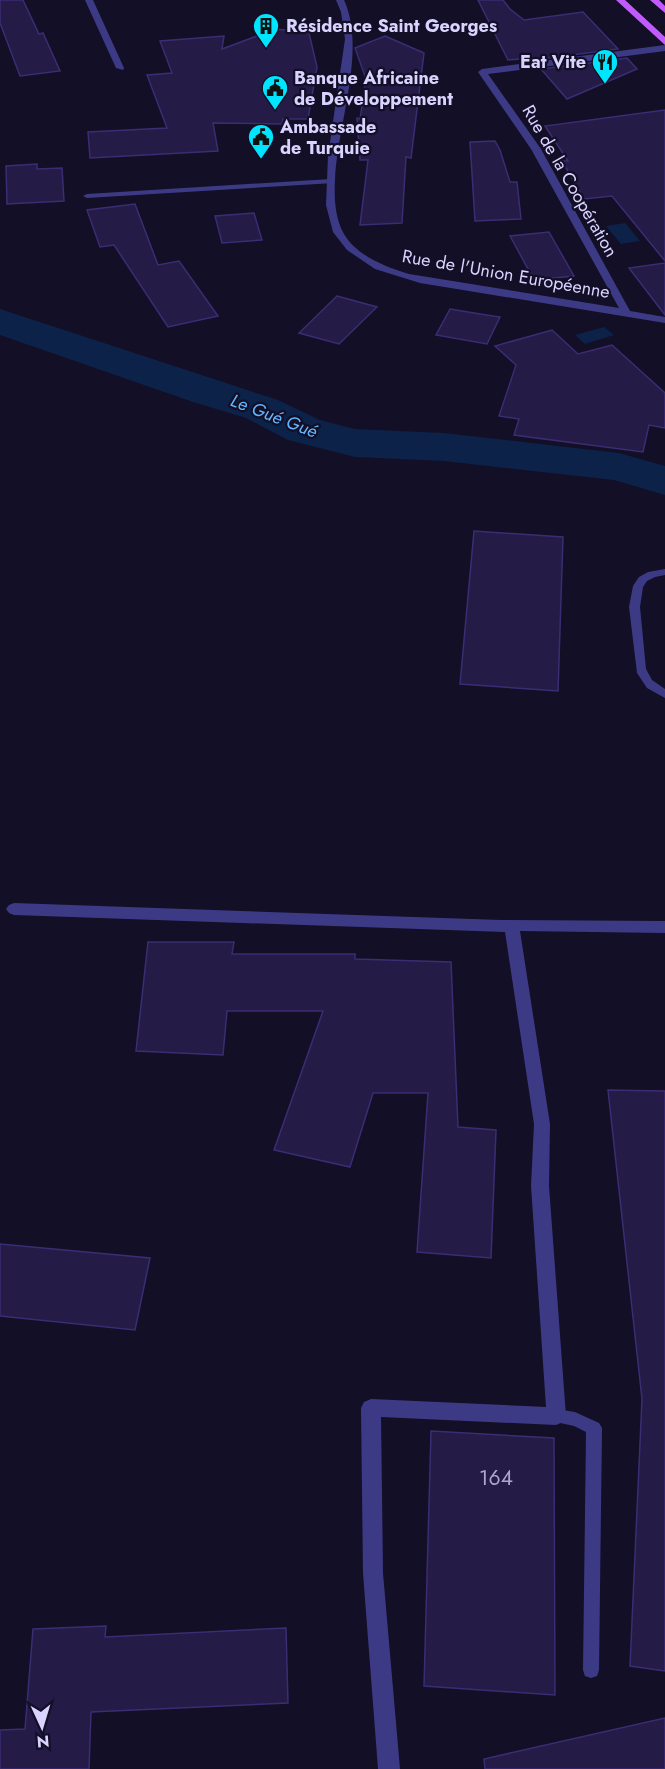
<svg xmlns="http://www.w3.org/2000/svg" width="665" height="1769" viewBox="0 0 665 1769" font-family="Jost,sans-serif">
  <style>
    .water { fill: #0c2248 }
    .lines { fill: none; stroke-linecap: round; stroke-linejoin: round }
    .river { fill: #0c2248; fill-rule: evenodd }
    .building { fill: #241b47; stroke: #3b2d73; stroke-width: 1.5 }
    .service { fill: #3d3a85; fill-rule: evenodd }
    .minor { fill: #3d3a85; fill-rule: evenodd }
    .primary { fill: #c25bff; fill-rule: evenodd }
    .labels { text-anchor: middle; stroke-width: 4.5; stroke-linejoin: round; paint-order: stroke }
    .far-poi-label { font-size: 18px; font-weight: bold; fill: #d9d4ff; stroke: #130f26; text-anchor: start }
    .far-street-label { font-size: 18px; fill: #d9d4ff; stroke: #130f26 }
    .far-water-label { font-size: 18px; font-style: italic; fill: #62b6ff; stroke: #130f26 }
    .near-number-label { font-size: 21px; fill: #aca6d1 }
  </style>
  <rect width="100%" height="100%" fill="#130f26"/>
  <!-- water -->
  <g class="water">
    <polygon points="625,223 640,241 621,244 606,226"/>
    <polygon points="604,327 614,335 585,344 575,335"/>
  </g>
  <g class="lines">
    <!-- river -->
    <polygon class="river" points="0,309 278,400 320,420 355,429 444,433 619,453 665,466 665,495 614,480 444,461 355,457 288,440 246,418 193,402 0,335"/>
  </g>
  <!-- building -->
  <g class="building">
    <polygon points="0,0 23,0 39,34 43,33 60,71 20,76 0,23"/>
    <polygon points="478,0 503,0 510,9 524,20 583,12 618,49 533,60 531,58 508,60"/>
    <polygon points="276,29 309,33 317,67 308,119 283,119 282,124 213,123 218,151 90,158 88,132 167,128 147,75 172,73 160,41 224,36 222,49"/>
    <polygon points="385,36 424,53 411,158 406,157 402,223 360,225 368,160 360,160 357,118 360,119 366,79 355,48"/>
    <polygon points="627,58 637,69 567,99 541,69"/>
    <polygon points="665,110 665,261 612,196 584,199 562,161 568,161 545,126"/>
    <polygon points="495,141 500,150 510,182 517,182 521,219 475,221 470,142"/>
    <polygon points="37,164 37,169 62,168 64,201 7,204 6,166"/>
    <polygon points="135,204 158,265 179,261 218,316 168,327 114,245 100,247 87,210"/>
    <polygon points="254,213 262,240 222,243 215,216"/>
    <polygon points="549,232 574,276 534,280 510,236"/>
    <polygon points="665,263 665,315 629,268"/>
    <polygon points="337,296 377,307 339,344 299,333"/>
    <polygon points="450,309 474,313 500,317 487,344 436,335"/>
    <polygon points="552,330 578,354 612,345 665,393 665,428 649,425 643,452 514,435 519,419 499,416 516,365 495,346"/>
    <polygon points="474,531 563,537 558,691 460,684"/>
    <polygon points="148,942 234,942 232,954 355,954 355,959 451,962 458,1127 496,1130 491,1258 417,1252 428,1093 373,1093 350,1167 274,1150 323,1011 227,1011 223,1055 136,1051"/>
    <polygon points="608,1090 665,1091 665,1671 630,1666 642,1399"/>
    <polygon points="0,1244 150,1258 135,1330 0,1316"/>
    <polygon points="431,1431 554,1438 555,1695 424,1686"/>
    <polygon points="106,1626 105,1637 286,1628 288,1703 91,1712 89,1769 0,1769 0,1730 25,1729 33,1629"/>
    <polygon points="665,1718 665,1769 485,1769 484,1759"/>
  </g>
  <g class="lines">
    <!-- service -->
    <g class="service">
      <polygon points="331,179 334,179 334,183 87,198 83,196 87,194"/>
      <polygon points="665,569 665,575 655,577 647,581 643,587 640,607 646,669 652,680 665,689 665,698 647,688 637,673 629,607 633,586 639,577 648,572"/>
      <polygon points="556,1409 575,1412 599,1423 602,1428 599,1670 597,1676 591,1678 585,1676 583,1670 586,1432 574,1426 551,1421 548,1416 551,1411"/>
    </g>
    <!-- minor -->
    <g class="minor">
      <polygon points="85,0 93,0 124,68 123,70 116,68"/>
      <path d="M336,0H344C367,50 337,125 335,180C334,198 335,218 344,234C357,256 386,267 409,274L619,308L531,149L478,72L482,69L665,45V51L488,74L541,149L630,311L665,317V323L420,283L375,269L347,250L333,232L326,205L328,156L345,39L341,12Z"/>
      <polygon points="14,903 501,920 665,921 665,933 520,931 550,1124 549,1186 566,1416 563,1422 556,1425 381,1417 383,1573 400,1769 378,1769 363,1573 361,1408 364,1402 371,1399 546,1407 531,1186 534,1124 505,932 14,915 9,913 6,909 9,905"/>
    </g>
    <!-- primary -->
    <g class="primary">
      <polygon points="616,0 625,0 665,37 665,45"/>
      <polygon points="650,0 659,0 665,6 665,13"/>
    </g>
  </g>
  <!-- icons -->
  <defs>
    <g id="building-pin" transform="scale(1.35)"><path d="M0 17L-7.5 6A9.5 9.5 0 1 1 7.5 6Z" fill="#00e5ff" stroke="#130f26"/><path d="M-4-6H4V6H1V3H-1V6H-4ZM-2.5-4.3h1.7v1.8h-1.7ZM.8-4.3h1.7v1.8H.8ZM-2.5-1h1.7V.8h-1.7ZM.8-1h1.7V.8H.8Z" fill="#111"/></g>
    <g id="restaurant-pin" transform="scale(1.35)"><path d="M0 17L-7.5 6A9.5 9.5 0 1 1 7.5 6Z" fill="#00e5ff" stroke="#130f26"/><path d="M-5-6h1v4h1v-4h1v4h1v-4h1v5L-1.5 .5V6h-2V.5L-5-1ZM5-6V6H3V1.5H1.5Q1.5-4 5-6Z" fill="#111"/></g>
    <g id="civic-pin" transform="scale(1.35)"><path d="M0 17L-7.5 6A9.5 9.5 0 1 1 7.5 6Z" fill="#00e5ff" stroke="#130f26"/><path d="M-.6-6.5H3V-4.5H.6V-3L4-1V1h2V6H-6V1h2V-1L-.6-3ZM-1.2 2.5V6h2.4V2.5Z" fill="#111"/></g>
  </defs>
  <g fill-rule="evenodd">
    <use href="#building-pin" x="266" y="26"/>
    <use href="#restaurant-pin" x="605" y="62"/>
    <use href="#civic-pin" x="275" y="88"/>
    <use href="#civic-pin" x="261" y="137"/>
  </g>
  <g class="labels">
    <!-- far-poi labels -->
    <g class="far-poi-label">
      <text x="286" y="32">Résidence Saint Georges</text>
      <text x="586" y="68" text-anchor="end">Eat Vite</text>
      <text x="294" y="84">Banque Africaine<tspan x="294" dy="21">de Développement</tspan></text>
      <text x="280" y="133">Ambassade<tspan x="280" dy="21">de Turquie</tspan></text>
    </g>
    <!-- far-street labels -->
    <g class="far-street-label">
      <text transform="translate(570 181) rotate(60)" y="6">Rue de la Coopération</text>
      <text transform="translate(506 274) rotate(10)" y="6">Rue de l'Union Européenne</text>
    </g>
    <!-- far-water labels -->
    <g class="far-water-label">
      <text transform="translate(274 416) rotate(21)" y="6">Le Gué Gué</text>
    </g>
    <!-- near-number labels -->
    <g class="near-number-label">
      <text x="496" y="1485">164</text>
    </g>
  </g>
  <!-- north arrow -->
  <g transform="translate(42 1727) rotate(176)" stroke="#130f26" stroke-width="4.5" paint-order="stroke">
  <path d="M0-4.5L10 22L0 15L-10 22Z" fill="#d9d4ff"/>
  <text y="-9" font-size="16" font-weight="bold" text-anchor="middle" fill="#d9d4ff">N</text>
  </g>
</svg>
